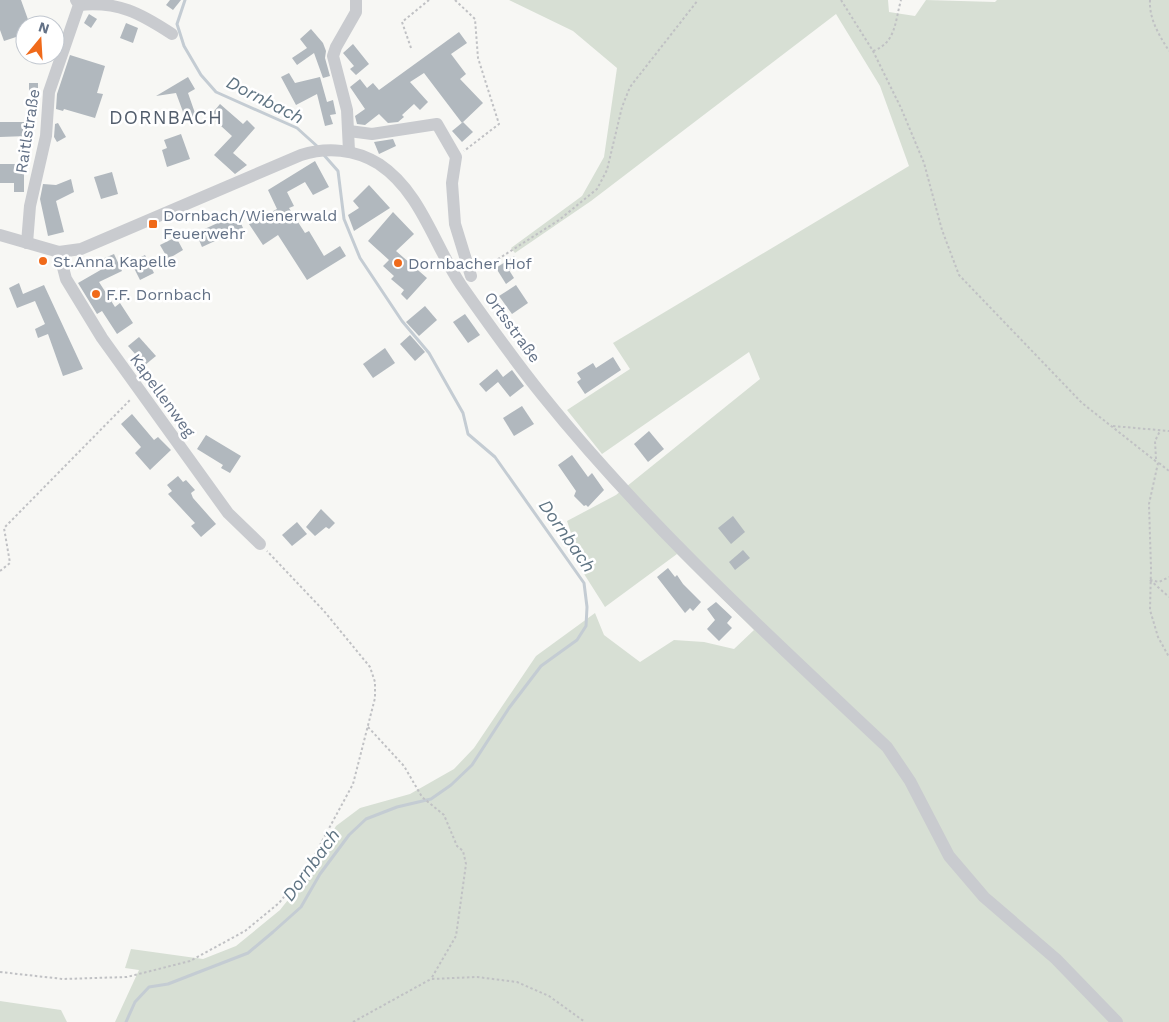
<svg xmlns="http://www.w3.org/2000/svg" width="1169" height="1022" viewBox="0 0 1169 1022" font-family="'Work Sans',sans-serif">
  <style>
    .green { fill: #d7dfd4 }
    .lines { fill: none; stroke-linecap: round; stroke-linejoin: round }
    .stream { stroke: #c4ccd3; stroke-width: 3 }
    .building { fill: #b1b8be }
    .path { stroke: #c0c1c4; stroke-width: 2; stroke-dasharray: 2.5 2.5; stroke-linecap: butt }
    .minor { stroke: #c9cbcf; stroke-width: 12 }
    .poi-dot { fill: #f06a1a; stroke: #fff; stroke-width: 2 }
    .labels { text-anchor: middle; stroke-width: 5; stroke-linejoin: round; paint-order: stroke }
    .street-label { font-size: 16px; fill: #647287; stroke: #fff }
    .poi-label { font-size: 16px; fill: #647287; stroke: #fff; text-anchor: start }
    .water-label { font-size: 18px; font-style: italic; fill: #5f7483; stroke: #fff }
    .quarter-label { font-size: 19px; letter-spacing: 1px; fill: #525d6c; stroke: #fff }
  </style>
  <rect width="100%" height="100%" fill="#f7f7f4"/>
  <!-- green -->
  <g class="green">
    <polygon points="509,0 888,0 889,12 915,16 926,0 995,2 997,0 1169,0 1169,1022 115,1022 139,970 125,968 131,949 203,959 236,946 280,910 314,867 336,826 360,808 410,794 454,769 474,748 536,656 595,613 604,635 640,662 674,640 704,642 734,649 754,630 677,554 605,607 567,547 572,536 567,521 616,495 760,379 749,352 602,454 567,410 630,369 613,343 909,166 880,86 836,14 591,201 515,253 511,248 582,196 604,157 617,68 573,31"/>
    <polygon points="0,1001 61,1010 67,1022 0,1022"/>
  </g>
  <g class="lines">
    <!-- stream -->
    <g class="stream">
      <polyline points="185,0 177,24 184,46 201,75 216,92 297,128 318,147"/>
      <polyline points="126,1022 135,1002 149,987 168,984 248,953 273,932 301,907 320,874 349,835 366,819 397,807 431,799 451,785 472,765 509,708 541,666 577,640 586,626 587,607 584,583 495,457 468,434 463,413 429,353 402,321 360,258 344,219 338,171 323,154"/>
    </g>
  </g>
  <!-- building -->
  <g class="building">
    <polygon points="0,0 21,0 30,25 25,25 25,34 4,41 0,30"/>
    <polygon points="170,0 181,0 173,10 166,5"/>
    <polygon points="89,14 97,19 91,28 84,23"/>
    <polygon points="126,23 138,28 133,43 120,38"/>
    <polygon points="311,29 323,43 326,51 325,58 330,76 323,78 314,53 297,65 292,58 307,48 300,39"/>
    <polygon points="459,32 467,43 451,54 466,74 460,79 483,103 462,123 424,73 410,82 428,102 420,110 414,104 402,115 404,117 398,122 388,123 379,114 365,125 357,124 355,116 365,109 350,87 360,79 367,88 373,83 379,90"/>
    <polygon points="353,44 369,64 356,75 350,69 354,66 343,53"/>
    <polygon points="70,55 105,66 97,93 103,94 95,118 64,109 63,111 56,109 57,94"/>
    <polygon points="289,73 295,83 320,77 327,102 333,100 336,114 330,115 333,124 325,126 317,94 296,105 281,77"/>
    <polygon points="188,77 195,89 188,93 196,116 186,120 176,93 156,96"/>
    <polygon points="29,83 38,83 38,106 29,107"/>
    <polygon points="220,104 243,124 247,120 255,128 233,153 247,165 235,174 214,155 232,136 210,116"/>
    <polygon points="0,122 26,122 27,136 0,137"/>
    <polygon points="463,122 473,132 462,142 452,131"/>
    <polygon points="58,123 66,137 57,142 54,137 55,124"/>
    <polygon points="181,134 190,159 167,167 162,150 167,148 164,140"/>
    <polygon points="393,139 396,146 379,154 374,142"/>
    <polygon points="315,161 329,187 313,195 305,182 287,192 294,206 289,208 305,233 309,231 324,256 340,246 346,256 307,280 278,235 263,245 249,224 277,209 268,190"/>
    <polygon points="0,164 24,164 24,192 14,192 14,183 0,183"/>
    <polygon points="112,172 118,194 101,199 94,177"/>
    <polygon points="71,179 74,192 56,201 64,232 48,236 40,199 43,184 56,185"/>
    <polygon points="369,185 390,208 354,231 348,215 359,208 353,201"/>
    <polygon points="393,212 414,234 396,251 427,278 407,300 401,294 404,290 391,279 394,276 383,266 389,260 368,241"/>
    <polygon points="237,214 243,228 202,247 196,233"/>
    <polygon points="176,237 183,250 168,259 160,245"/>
    <polygon points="114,254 122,271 99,282 115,307 120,303 133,323 117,334 102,311 97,314 78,283 104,268 100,260"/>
    <polygon points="145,255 154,273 140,280 131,262"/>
    <polygon points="514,256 520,264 509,270 514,278 506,284 496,268"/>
    <polygon points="19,283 23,294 44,285 83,369 63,376 48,334 38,338 35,329 45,324 35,301 17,308 9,288"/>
    <polygon points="516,285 528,303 512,314 499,296"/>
    <polygon points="425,306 437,320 419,336 406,322"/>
    <polygon points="465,314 480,335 468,343 453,322"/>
    <polygon points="410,335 425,352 415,361 400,344"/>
    <polygon points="139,337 156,356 145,365 128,346"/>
    <polygon points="385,348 395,363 373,378 363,364"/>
    <polygon points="613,357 621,370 585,394 577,382 581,379 577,373 593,363 596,368"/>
    <polygon points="497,369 503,377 512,370 524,386 510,397 498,382 486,392 479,384"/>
    <polygon points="522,406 534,424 514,436 503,418"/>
    <polygon points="132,414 154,440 158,437 171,450 150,470 135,453 141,447 121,424"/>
    <polygon points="649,431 664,449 648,462 634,444"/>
    <polygon points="206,435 241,456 230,473 221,468 223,465 197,449"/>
    <polygon points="572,455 588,477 592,473 604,490 588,507 586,505 584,506 574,496 576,491 558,465"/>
    <polygon points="178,476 183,482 186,480 195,490 191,493 193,498 216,524 201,537 191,526 195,523 168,494 172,491 167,485"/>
    <polygon points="321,509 335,523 329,529 326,527 315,536 306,527"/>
    <polygon points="733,516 745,532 731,544 718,528"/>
    <polygon points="297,522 307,534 292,546 282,535"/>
    <polygon points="743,550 750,558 735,570 729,562"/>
    <polygon points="668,568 675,577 677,575 683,584 701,602 693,611 690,608 685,613 657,577"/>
    <polygon points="716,602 732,617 727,623 732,628 719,641 707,629 715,620 707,609"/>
  </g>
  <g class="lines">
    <!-- path -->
    <g class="path">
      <polyline points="455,0 475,19 478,58 499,124 464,151"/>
      <polyline points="841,0 873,51 901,108 924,163 942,230 959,275 1082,403 1158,463 1149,504 1151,568 1150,610 1158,637 1169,657"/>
      <path d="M1150,0C1149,19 1159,35 1169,51"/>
      <polyline points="411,48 402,22 429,0"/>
      <path d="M873,51C896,43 895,21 901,0"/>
      <polyline points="481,270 559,220 597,189 607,170 622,107 630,87 698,0"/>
      <polyline points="1113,426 1169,431"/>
      <polyline points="1156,459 1155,441 1160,431"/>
      <polyline points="1159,463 1169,471"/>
      <polyline points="0,571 10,563 4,528 131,399"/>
      <polyline points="1150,580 1169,597"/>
      <polyline points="1150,580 1159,582 1169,577"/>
      <polyline points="368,727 404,766 422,797 444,815 457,846 463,851 466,864 456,936 431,979"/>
      <polyline points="0,972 63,979 127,977 190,961 245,931 279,903 307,869 353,784 375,698 375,682 370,667 324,611 267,551"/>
      <polyline points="353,1022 431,979 477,977 517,982 549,996 585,1022"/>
    </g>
    <!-- minor -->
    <g class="minor">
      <path d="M79,5C118,1 140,13 172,34"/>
      <polyline points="349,131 372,134 437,124 456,157 452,183 455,224 471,276"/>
      <polyline points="349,151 347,110 333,56 336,47 356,12 356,0"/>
      <path d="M0,235L59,252L81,249L301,155C327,147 355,149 379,164C421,192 434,245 461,285C487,322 514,360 543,396C646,524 768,635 887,747L910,781L949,856L984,897L1056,959L1117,1022"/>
      <polyline points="27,243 30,206 46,136 49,92 79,5 76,0"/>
      <polyline points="59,252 66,279 102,338 228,513 260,544"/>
    </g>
  </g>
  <!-- markers -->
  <g class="poi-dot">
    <rect x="148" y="219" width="10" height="10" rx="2.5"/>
    <circle cx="43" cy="261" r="5"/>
    <circle cx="398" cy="263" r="5"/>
    <circle cx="96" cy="294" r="5"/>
  </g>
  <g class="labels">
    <!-- street labels -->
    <g class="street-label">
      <text transform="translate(27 131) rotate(-81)" y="6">Raitlstraße</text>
      <text transform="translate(513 327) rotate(54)" y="6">Ortsstraße</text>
      <text transform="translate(163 395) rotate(54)" y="6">Kapellenweg</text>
    </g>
    <!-- poi labels -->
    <g class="poi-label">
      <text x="163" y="221">Dornbach/Wienerwald<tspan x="163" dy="18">Feuerwehr</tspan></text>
      <text x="53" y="267">St.Anna Kapelle</text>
      <text x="408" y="269">Dornbacher Hof</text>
      <text x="106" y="300">F.F. Dornbach</text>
    </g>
    <!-- water labels -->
    <g class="water-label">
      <text transform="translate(265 100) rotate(27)" y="6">Dornbach</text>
      <text transform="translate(567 536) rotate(55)" y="6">Dornbach</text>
      <text transform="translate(311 865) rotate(-54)" y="6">Dornbach</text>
    </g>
    <!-- quarter labels -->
    <g class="quarter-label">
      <text x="166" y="124">DORNBACH</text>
    </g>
  </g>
  <!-- north arrow -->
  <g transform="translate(40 40) rotate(18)"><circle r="24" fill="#ffffff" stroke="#c1c7cf"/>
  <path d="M0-4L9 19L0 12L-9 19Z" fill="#f06a1a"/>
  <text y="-8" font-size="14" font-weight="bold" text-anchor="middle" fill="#647287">N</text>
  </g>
</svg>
